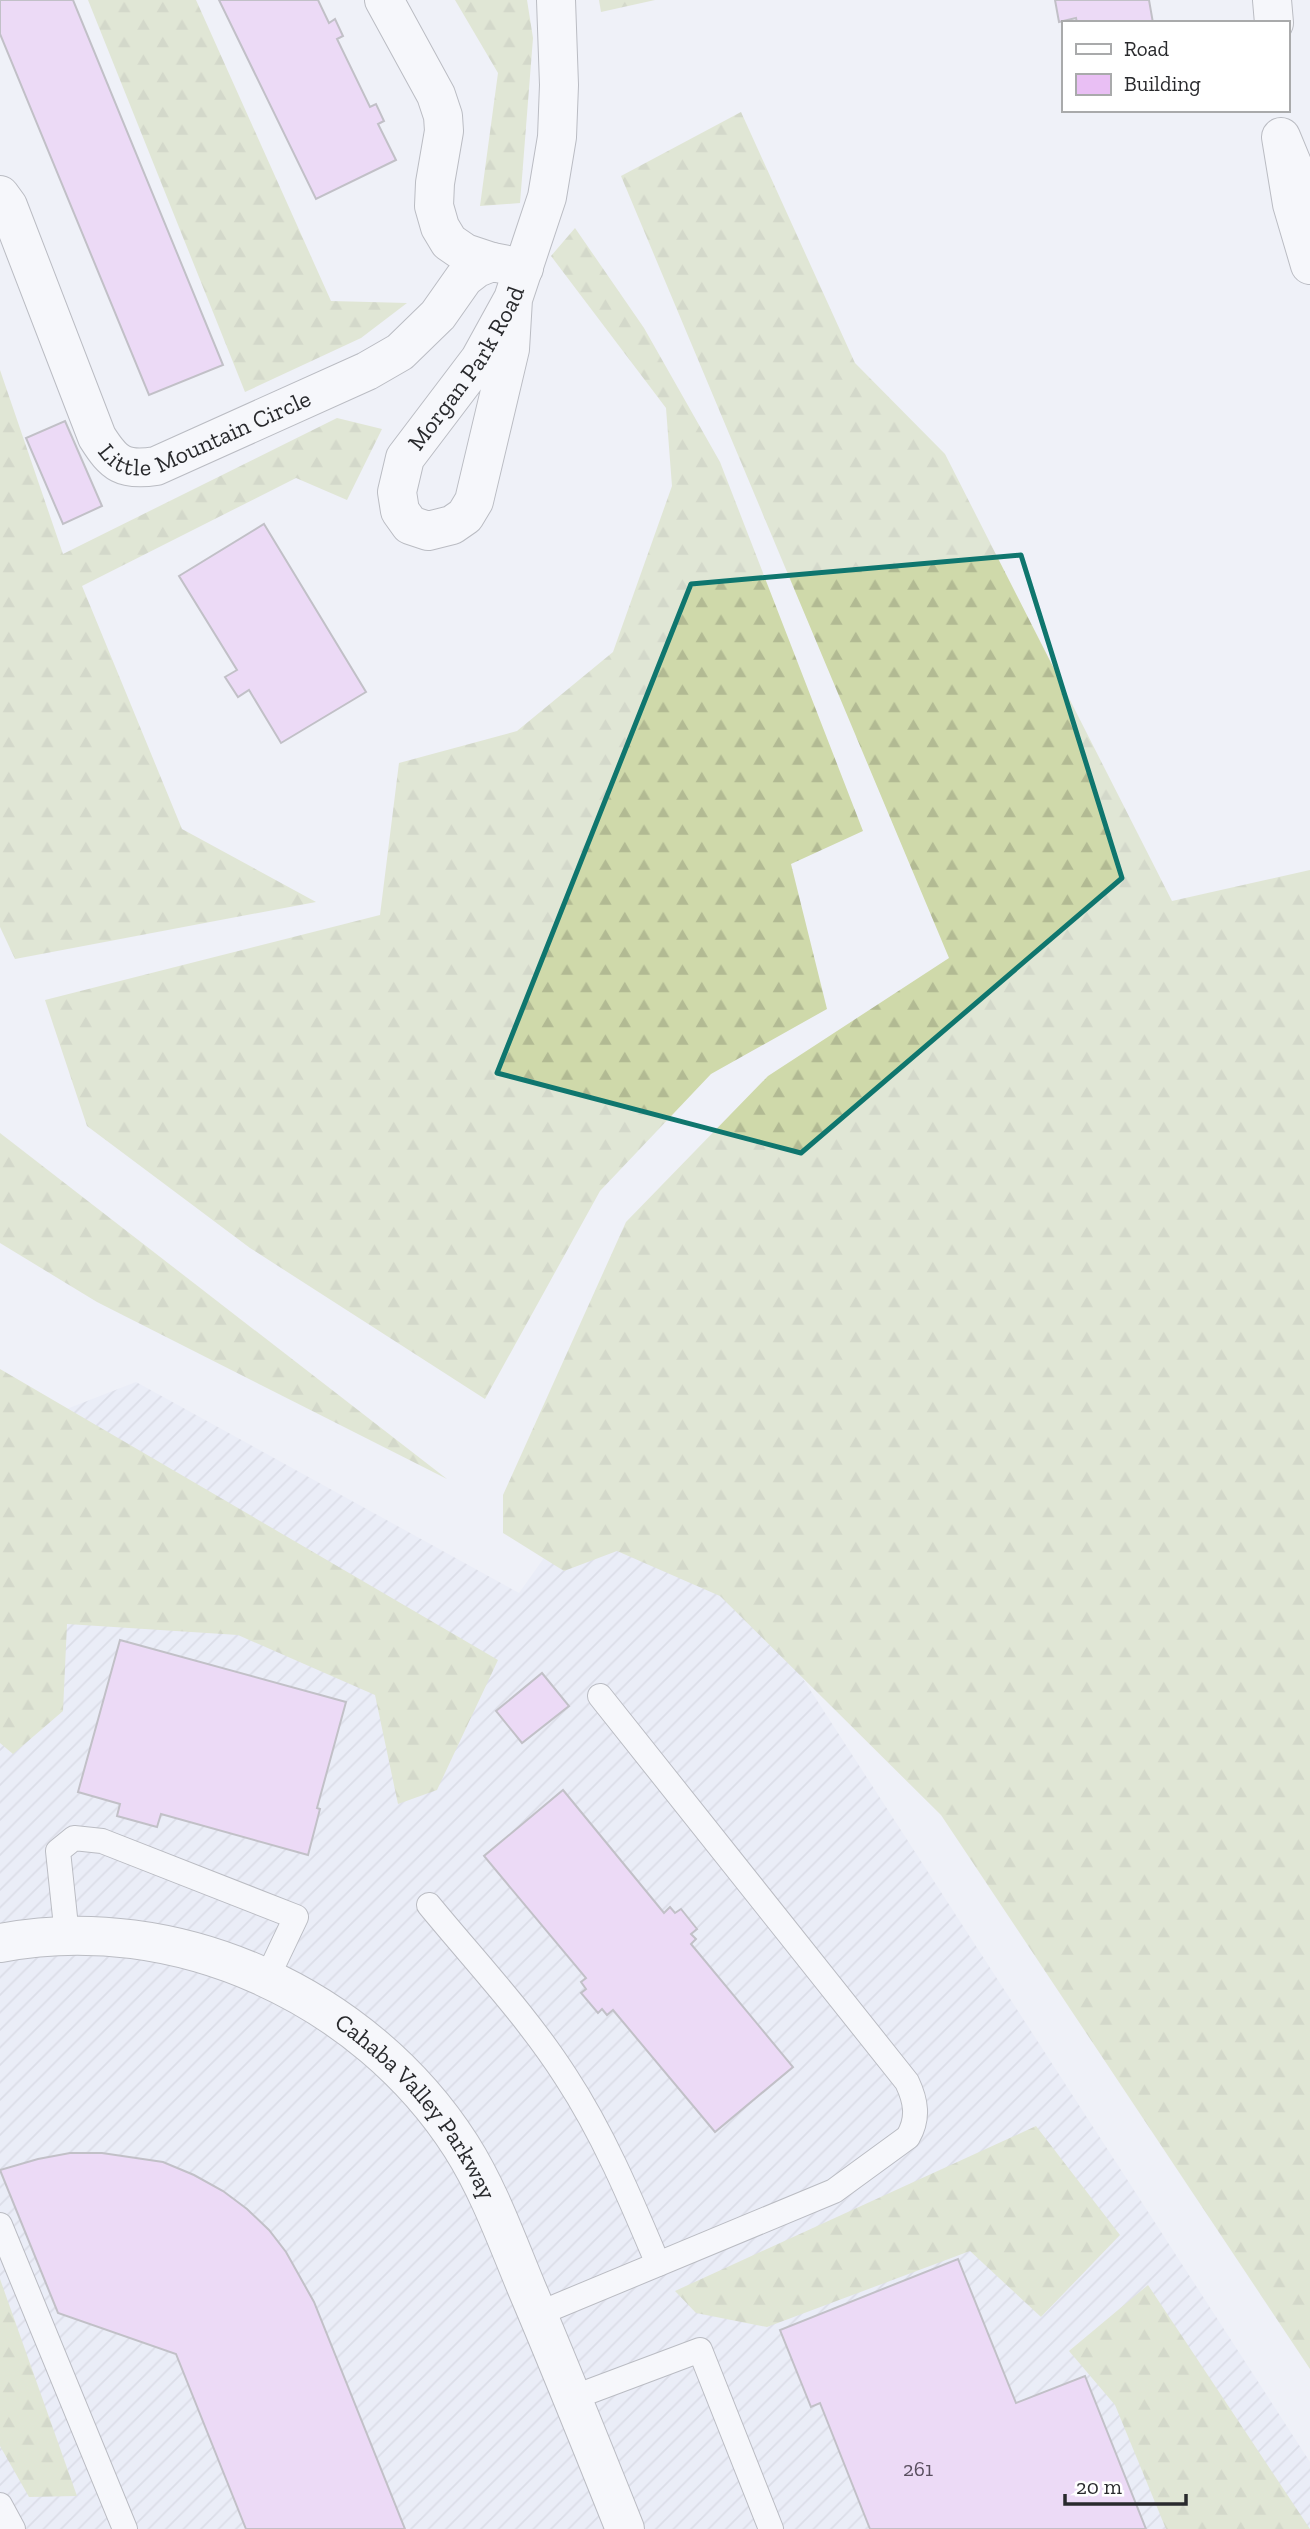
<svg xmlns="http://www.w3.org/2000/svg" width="1310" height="2529" viewBox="0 0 1310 2529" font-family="'Zilla Slab',serif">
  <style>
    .industrial { fill: url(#industrial-furrows) }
    .forest { fill: url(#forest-firs) }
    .building { fill: #e9bff4; stroke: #8b868c; stroke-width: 2 }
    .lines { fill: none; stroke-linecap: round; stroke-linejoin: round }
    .lane-casing { stroke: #7b7d83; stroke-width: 26 }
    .street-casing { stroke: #7b7d83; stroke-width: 40 }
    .lane { stroke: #fff; stroke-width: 24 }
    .street { stroke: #fff; stroke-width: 38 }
    .marked { fill: none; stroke: #0f766e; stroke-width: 5; stroke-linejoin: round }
    .labels { text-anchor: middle; stroke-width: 5; stroke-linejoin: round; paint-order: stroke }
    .number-label { font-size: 21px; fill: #594f5f }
    .street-label { font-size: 24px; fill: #292a2d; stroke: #fff }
  </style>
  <defs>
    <pattern id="industrial-furrows" width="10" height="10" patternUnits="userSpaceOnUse" patternTransform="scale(1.75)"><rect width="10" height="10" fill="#e5e8f7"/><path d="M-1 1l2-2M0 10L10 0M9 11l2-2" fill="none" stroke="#c4c7d4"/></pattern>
    <pattern id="forest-firs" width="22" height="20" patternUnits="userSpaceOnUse" patternTransform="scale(1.75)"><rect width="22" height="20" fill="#cfd9aa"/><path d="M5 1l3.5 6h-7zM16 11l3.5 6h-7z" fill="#b2ba93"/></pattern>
  </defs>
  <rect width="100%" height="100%" fill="#eff1f8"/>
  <!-- industrial -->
  <polygon class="industrial" points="136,1382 519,1593 599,1481 737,1577 1310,2462 1310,2529 0,2529 0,1435"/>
  <!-- forest -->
  <g class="forest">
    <polygon points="88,0 196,0 331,301 407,303 361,338 245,392"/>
    <polygon points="455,0 527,0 533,38 520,203 480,206 498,73"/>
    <polygon points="599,0 655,0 601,12"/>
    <polygon points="741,112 855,363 945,454 1172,901 1310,870 1310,2369 941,1815 720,1596 617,1551 564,1571 503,1533 503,1495 626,1222 768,1076 949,958 621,176"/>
    <polygon points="575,228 644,328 720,462 863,831 791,864 827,1009 711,1074 600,1191 485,1399 250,1248 87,1126 45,1000 380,915 399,763 517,731 613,652 672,486 666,408 551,256"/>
    <polygon points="0,370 63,554 337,418 382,429 347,500 296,478 82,586 182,829 316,902 15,959 0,927"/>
    <polygon points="0,1133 447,1479 97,1302 0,1243"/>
    <polygon points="0,1369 498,1660 437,1790 398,1804 375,1695 238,1635 67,1624 63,1711 13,1754 0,1743"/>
    <polygon points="1036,2126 1120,2235 1041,2317 970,2251 767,2327 696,2313 675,2291"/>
    <polygon points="0,2279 77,2496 29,2497 0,2446"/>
    <polygon points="1148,2285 1310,2529 1166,2529 1115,2405 1069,2351"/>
  </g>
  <!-- building -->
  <g class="building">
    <polygon points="0,0 73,0 223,365 149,395 0,34"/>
    <polygon points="219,0 318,0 329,23 335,19 343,36 337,39 370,107 376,104 384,121 378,124 396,160 316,199"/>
    <polygon points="1055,0 1149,0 1153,23 1077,23 1076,18 1059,22"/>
    <polygon points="65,421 102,506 63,524 26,438"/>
    <polygon points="264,524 366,692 281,743 249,690 238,697 225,677 237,670 179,576"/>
    <polygon points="120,1640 346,1702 317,1808 320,1809 308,1855 161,1814 157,1827 117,1816 120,1804 78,1792"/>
    <polygon points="542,1673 569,1706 522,1743 496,1711"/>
    <polygon points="563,1790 664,1913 670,1907 675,1913 681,1909 697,1929 691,1934 696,1939 691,1944 793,2067 715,2132 613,2010 607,2015 602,2009 598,2013 581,1993 586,1989 581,1982 586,1978 484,1856"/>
    <polygon points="70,2153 102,2153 163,2162 194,2175 223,2191 247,2209 269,2230 286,2252 314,2302 405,2529 246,2529 176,2354 58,2313 0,2170 38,2159"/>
    <polygon points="958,2259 1016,2403 1085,2376 1146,2529 870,2529 820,2403 811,2407 780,2330"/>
  </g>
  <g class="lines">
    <!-- lane casing -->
    <g class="lane-casing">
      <g id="lane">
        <path d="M429,1905C475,1961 527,2016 566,2077C604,2135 631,2200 658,2264"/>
        <polyline points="67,1936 58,1851 74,1838 102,1841 296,1917 267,1978"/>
        <polyline points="0,2225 125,2529"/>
        <path d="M538,2314L834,2191L908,2137C919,2118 916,2101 907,2082L600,1696"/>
        <polyline points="572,2398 700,2350 771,2529"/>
        <polyline points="0,2505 13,2529"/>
      </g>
    </g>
    <!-- street casing -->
    <g class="street-casing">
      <g id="street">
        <polyline points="384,0 436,95 443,116 444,131 435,183 434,206 440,227 449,242 465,253 492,262"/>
        <polyline points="1272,0 1274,23"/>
        <path id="s1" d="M0,195L8,206L97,437C114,464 123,471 156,466L367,371L400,352L438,315L464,278L477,268L492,262L524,268"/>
        <polyline points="1310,196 1298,178 1281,137 1292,204 1310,265"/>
        <path id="s2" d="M513,299L510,349L474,501L465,516L452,525L428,531L410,525L400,511L397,492L405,458L480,359L513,299L547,197L557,137L559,85L556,0"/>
        <path id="s3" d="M0,1943C176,1909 365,1996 461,2146C489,2190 507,2241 527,2289C561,2369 593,2449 625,2529"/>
      </g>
    </g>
    <!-- lane -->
    <use href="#lane" class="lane"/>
    <!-- street -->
    <use href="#street" class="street"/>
  </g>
  <!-- marked area -->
  <path d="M0 0H1310V2529H0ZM1021,555L1122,878L801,1153L497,1073L691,584Z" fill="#eff1f8" fill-opacity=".55" fill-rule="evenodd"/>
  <path class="marked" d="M1021,555L1122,878L801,1153L497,1073L691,584Z"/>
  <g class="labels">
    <!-- number labels -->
    <g class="number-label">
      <text x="918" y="2476">261</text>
    </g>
    <!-- street labels -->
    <g class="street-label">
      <text dy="8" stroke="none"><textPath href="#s2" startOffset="464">Morgan Park Road</textPath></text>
      <text dy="8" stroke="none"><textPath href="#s1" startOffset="387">Little Mountain Circle</textPath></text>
      <text dy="8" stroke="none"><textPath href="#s3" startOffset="474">Cahaba Valley Parkway</textPath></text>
    </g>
  </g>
  <!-- legend -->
  <rect x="1062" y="21" width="228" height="91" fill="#ffffff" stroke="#a9aaab" stroke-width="2"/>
  <rect x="1076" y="44" width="35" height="10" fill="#ffffff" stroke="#a9aaab" stroke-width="2"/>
  <text x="1124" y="56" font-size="21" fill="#292a2d">Road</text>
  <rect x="1076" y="74" width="35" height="21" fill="#e9bff4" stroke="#a9aaab" stroke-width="2"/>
  <text x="1124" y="91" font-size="21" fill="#292a2d">Building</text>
  <!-- scale -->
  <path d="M1065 2494v10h121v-10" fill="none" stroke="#292a2d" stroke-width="3.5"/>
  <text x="1076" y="2494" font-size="21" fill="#292a2d" stroke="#ffffff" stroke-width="5" paint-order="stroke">20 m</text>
</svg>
